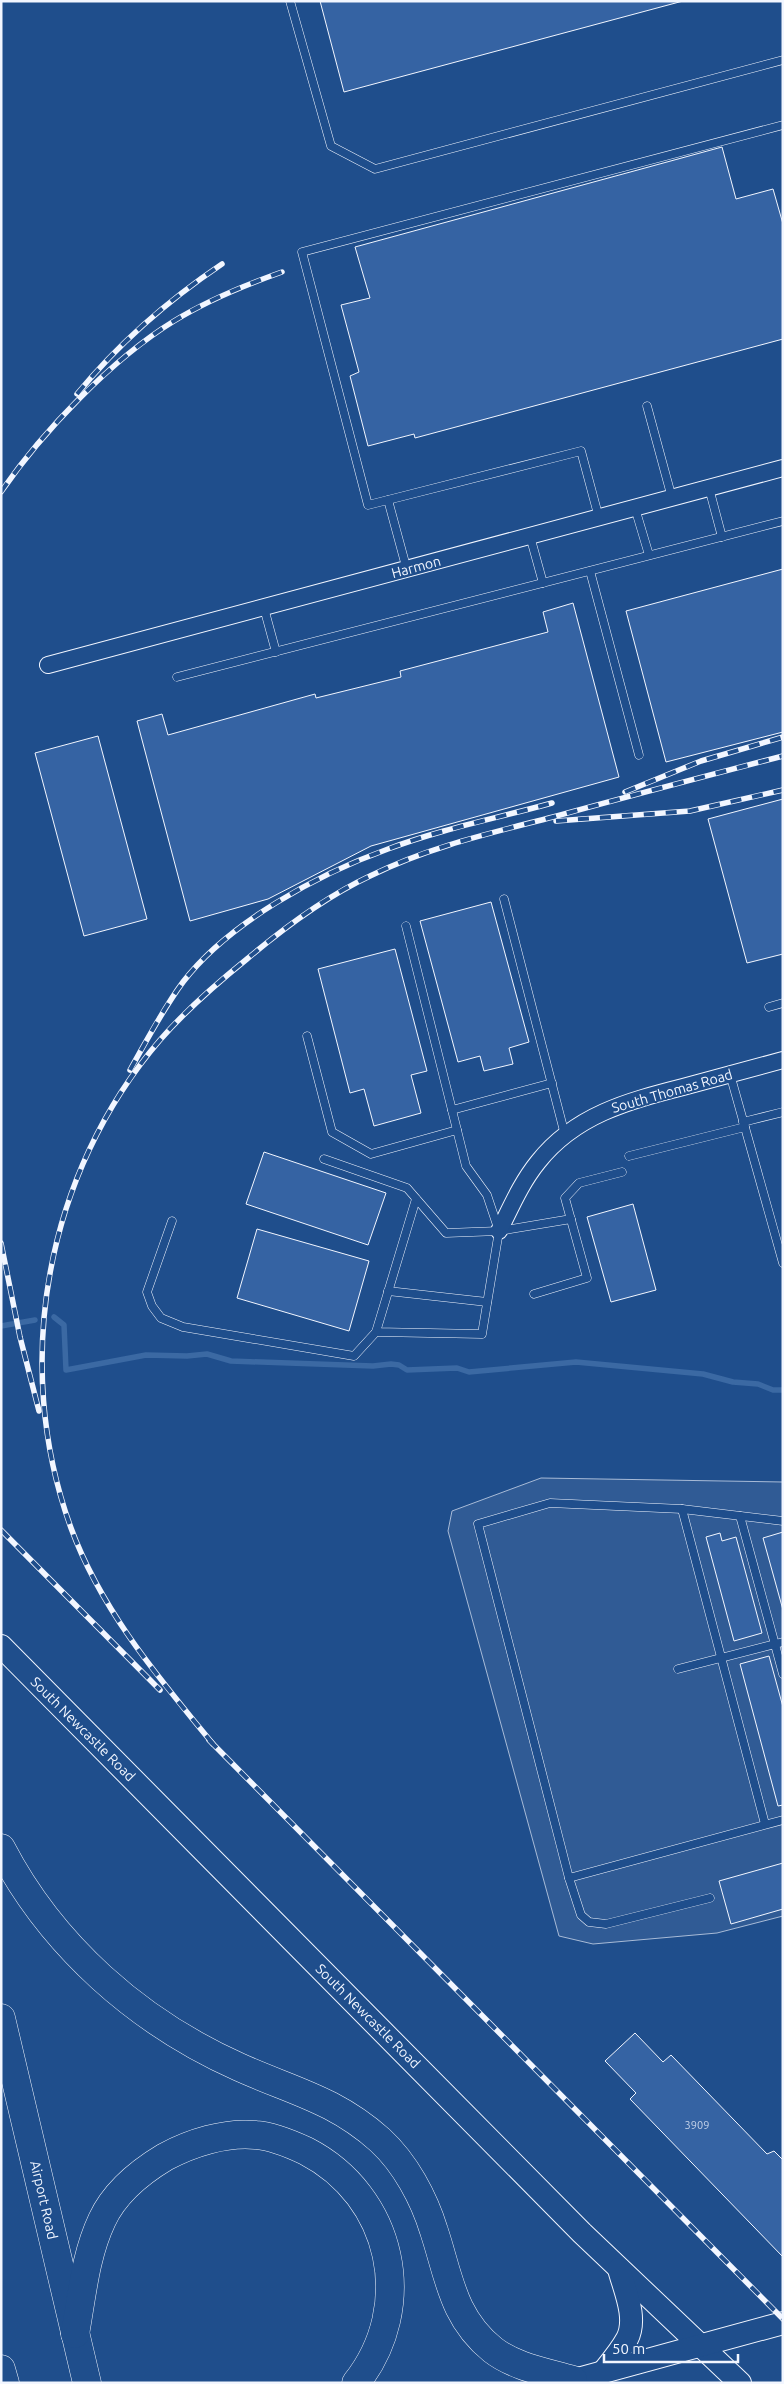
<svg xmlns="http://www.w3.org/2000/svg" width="784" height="2384" viewBox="0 0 784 2384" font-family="Ubuntu,sans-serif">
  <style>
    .parking { fill: #305b95; stroke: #a8bbd7 }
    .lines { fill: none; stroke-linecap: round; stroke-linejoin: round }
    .stream { stroke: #3b69a3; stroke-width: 5.5 }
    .building { fill: #3563a3; stroke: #f2f6ff }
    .lane-casing { stroke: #f2f6ff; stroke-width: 9 }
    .street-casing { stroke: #f2f6ff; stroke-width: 18 }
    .secondary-casing { stroke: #f2f6ff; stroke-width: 24 }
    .highway-casing { stroke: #f2f6ff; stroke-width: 29 }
    .lane { stroke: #1f4e8c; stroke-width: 8 }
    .street { stroke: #1f4e8c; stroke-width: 16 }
    .secondary { stroke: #1f4e8c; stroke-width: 22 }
    .highway { stroke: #1f4e8c; stroke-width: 28 }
    .rail-casing { stroke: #f2f6ff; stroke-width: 5.5 }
    .rail { stroke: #1f4e8c; stroke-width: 4; stroke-dasharray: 11; stroke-linecap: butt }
    .labels { text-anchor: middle; stroke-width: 4; stroke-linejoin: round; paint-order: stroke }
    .number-label { font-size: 11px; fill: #c3d1e8 }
    .street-label { font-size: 14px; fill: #f2f6ff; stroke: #1f4e8c }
  </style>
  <rect width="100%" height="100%" fill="#1f4e8c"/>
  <!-- parking -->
  <polygon class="parking" points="541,1478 783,1482 783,1916 717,1933 593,1944 559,1936 448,1531 452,1511"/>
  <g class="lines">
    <!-- stream -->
    <g class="stream">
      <polyline points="54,1317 64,1325 66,1370 146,1355 187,1356 207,1354 231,1361 373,1366 391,1364 399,1365 407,1370 457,1368 469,1372 576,1362 703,1374 733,1382 758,1384 773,1390 783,1390"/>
      <polyline points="1,1326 35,1320"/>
    </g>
  </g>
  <!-- building -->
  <g class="building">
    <polygon points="320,1 683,1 344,92"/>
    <polygon points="722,147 736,199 773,189 783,224 783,339 415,438 414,434 368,446 350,376 359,372 341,305 370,298 355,247"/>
    <polygon points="783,569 783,732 666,762 626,611"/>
    <polygon points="573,603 619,777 371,846 268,899 190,921 137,721 162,714 168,735 315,694 316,698 401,677 400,671 548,632 543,612"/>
    <polygon points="98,736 147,919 84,936 35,753"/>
    <polygon points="783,799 783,954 747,963 708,819"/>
    <polygon points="491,902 529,1042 509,1048 513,1064 484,1071 480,1056 458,1062 420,921"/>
    <polygon points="395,949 427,1071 411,1075 421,1113 374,1126 364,1089 350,1093 318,969"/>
    <polygon points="264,1152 386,1193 368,1245 246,1204"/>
    <polygon points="633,1204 656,1290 611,1302 587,1217"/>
    <polygon points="257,1229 369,1261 349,1331 237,1298"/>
    <polygon points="783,1532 783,1610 763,1538"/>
    <polygon points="720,1533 722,1541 736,1537 762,1633 734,1641 706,1537"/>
    <polygon points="769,1656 783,1707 783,1805 778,1806 740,1664"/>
    <polygon points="783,1863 783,1909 731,1924 719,1881"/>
    <polygon points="635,2033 663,2062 671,2055 767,2154 774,2151 783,2160 783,2257 630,2099 636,2093 605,2061"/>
  </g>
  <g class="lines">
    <!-- lane casing -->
    <g class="lane-casing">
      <g id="lane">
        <polyline points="290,1 331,146 375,169 783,60"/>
        <polyline points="647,406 672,498"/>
        <polyline points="709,488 722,537"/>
        <polyline points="388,500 407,570"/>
        <polyline points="635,508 649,555"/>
        <polyline points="599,518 581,451 368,505 302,252 783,125"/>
        <polyline points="530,536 543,583"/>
        <polyline points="590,571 639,755"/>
        <polyline points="264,608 276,652"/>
        <polyline points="177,677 783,521"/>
        <polyline points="504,899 565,1135"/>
        <polyline points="406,926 466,1166 487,1195 499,1231 482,1334 376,1332 416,1199"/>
        <polyline points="769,1007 783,1003"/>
        <polyline points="307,1036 332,1132 371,1154 457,1130"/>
        <polyline points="730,1074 783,1263"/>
        <polyline points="452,1110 552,1083"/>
        <polyline points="743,1122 783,1112"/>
        <polyline points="629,1156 745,1127"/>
        <polyline points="324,1159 407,1188 446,1233 499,1231 571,1219"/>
        <polyline points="172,1221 147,1292 152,1306 161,1318 183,1327 354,1356 376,1332"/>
        <polyline points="388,1291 487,1302"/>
        <polyline points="534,1294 587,1278 565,1198 579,1183 622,1172"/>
        <polyline points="682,1509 765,1824"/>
        <polyline points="740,1516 783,1674"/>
        <polyline points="783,1521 682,1509 550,1503 478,1524 569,1878 783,1820"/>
        <polyline points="678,1669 783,1642"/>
        <polyline points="569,1878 581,1915 589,1922 606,1924 710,1898"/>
      </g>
    </g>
    <!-- street casing -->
    <g class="street-casing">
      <g id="street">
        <polyline points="48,665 783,468"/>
        <path d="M499,1231C511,1207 521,1183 538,1162C575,1115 628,1101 683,1087C717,1078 750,1069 783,1060"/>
      </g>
    </g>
    <!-- secondary casing -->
    <g class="secondary-casing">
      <g id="secondary">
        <polyline points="1,1646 582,2233 740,2383"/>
        <path d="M604,2371C612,2361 621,2350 627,2339C638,2318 624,2289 619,2269"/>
        <polyline points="563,2383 783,2323"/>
      </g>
    </g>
    <!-- highway casing -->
    <g class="highway-casing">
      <g id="highway">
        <path d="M1,1848C52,1946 138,2022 239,2067C292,2091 334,2099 380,2140C405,2163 424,2198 434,2231C449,2276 452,2317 493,2350C515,2367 546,2372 573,2380"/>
        <polyline points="1,2018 87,2383"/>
        <path d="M75,2334C82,2296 85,2256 102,2220C114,2194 140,2172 165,2157C191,2143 225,2132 256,2135C272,2136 291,2144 306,2151C393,2196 417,2306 356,2383"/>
        <polyline points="1,2369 5,2383"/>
      </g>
    </g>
    <!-- lane -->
    <use href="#lane" class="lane"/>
    <!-- street -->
    <use href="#street" class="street"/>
    <!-- secondary -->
    <use href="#secondary" class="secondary"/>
    <!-- highway -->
    <use href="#highway" class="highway"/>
    <!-- rail casing -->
    <g class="rail-casing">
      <g id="rail">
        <path d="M77,394C119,343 167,301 222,264"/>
        <path d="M1,492C42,432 112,359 174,321C208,300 245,285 282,272"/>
        <polyline points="625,792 701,761 783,737"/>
        <polyline points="556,821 690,811 783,790"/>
        <path d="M130,1070C147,1040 163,1009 183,982C228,923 318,874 388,849C441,829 498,818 552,803"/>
        <polyline points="1,1243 20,1337 39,1411"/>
        <polyline points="1,1530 160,1690"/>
        <polyline points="209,1740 783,2319"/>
        <path d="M213,1744C158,1677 101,1610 71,1528C11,1363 46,1173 160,1040C186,1010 216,984 247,959C285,927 325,897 370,876C428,847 491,833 553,817C629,796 706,776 783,756"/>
      </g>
    </g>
    <!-- rail -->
    <use href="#rail" class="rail"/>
  </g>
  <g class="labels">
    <!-- number labels -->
    <g class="number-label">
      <text x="697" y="2129">3909</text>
    </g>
    <!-- street labels -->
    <g class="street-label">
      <text transform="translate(416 567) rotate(-15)" y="5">Harmon</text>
      <text transform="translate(672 1091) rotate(-16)" y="5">South Thomas Road</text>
      <text transform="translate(83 1729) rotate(45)" y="5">South Newcastle Road</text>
      <text transform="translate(368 2016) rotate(45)" y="5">South Newcastle Road</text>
      <text transform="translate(44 2200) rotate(77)" y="5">Airport Road</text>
    </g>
  </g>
  <!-- border -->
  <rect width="784" height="2384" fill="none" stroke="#f2f6ff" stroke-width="5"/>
  <!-- scale -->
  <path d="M604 2354v8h134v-8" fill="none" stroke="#f2f6ff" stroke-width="2.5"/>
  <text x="612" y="2354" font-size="15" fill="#f2f6ff" stroke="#1f4e8c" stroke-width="4" paint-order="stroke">50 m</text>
</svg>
